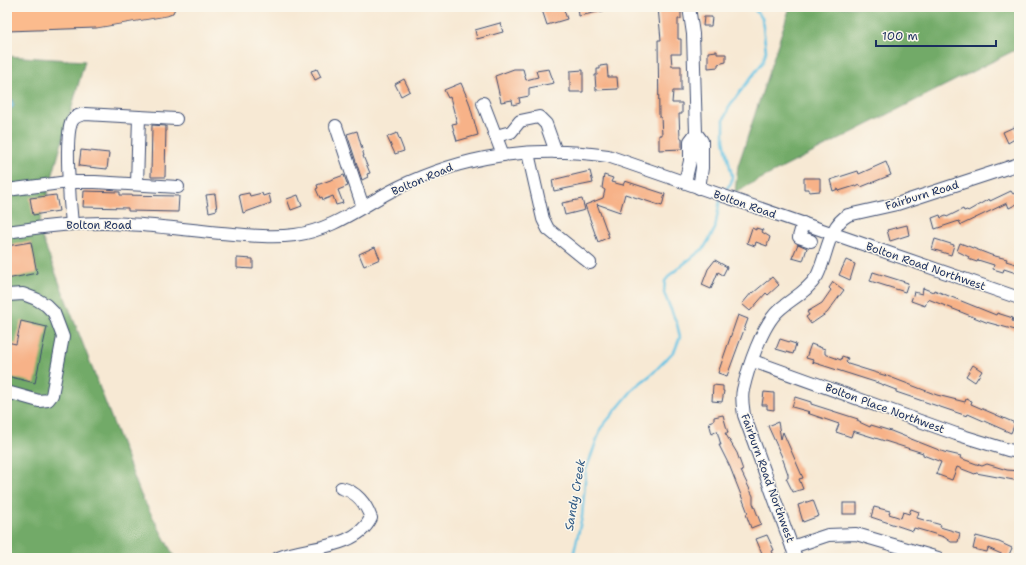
<svg xmlns="http://www.w3.org/2000/svg" width="1026" height="565" viewBox="0 0 1026 565" font-family="'Shantell Sans',sans-serif">
  <style>
    .forest { fill: #72aa68; stroke: #466c63 }
    .water { fill: #65c3e4; stroke: #4079a1 }
    .lines { fill: none; stroke-linecap: round; stroke-linejoin: round }
    .stream { stroke: #65c3e4; stroke-width: 2.5 }
    .building { fill: #f7b288 }
    .minor-casing { stroke: #3c4b70; stroke-width: 14 }
    .highway-casing { stroke: #3c4b70; stroke-width: 19 }
    .minor { stroke: #fff; stroke-width: 12 }
    .highway { stroke: #fbbb8d; stroke-width: 17 }
    .labels { text-anchor: middle; stroke-width: 3; stroke-linejoin: round; paint-order: stroke }
    .street-label { font-size: 11px; fill: #1b2f5e; stroke: #fbf7ec }
    .water-label { font-size: 12px; font-style: italic; fill: #315b86; stroke: #fbf7ec }
  </style>
  <rect width="100%" height="100%" fill="#fbf7ec"/>
  <filter id="ink" filterUnits="userSpaceOnUse"><feTurbulence type="fractalNoise" baseFrequency=".025" numOctaves="2"/><feDisplacementMap in="SourceGraphic" scale="8" xChannelSelector="R" yChannelSelector="G"/><feConvolveMatrix kernelMatrix="1 2 1 2 8 2 1 2 1" color-interpolation-filters="sRGB"/></filter>
  <filter id="wash" filterUnits="userSpaceOnUse"><feTurbulence type="fractalNoise" baseFrequency=".012" numOctaves="4" result="noise"/><feDisplacementMap in="SourceGraphic" scale="16" xChannelSelector="R" yChannelSelector="G"/><feGaussianBlur stdDeviation="0.9" result="paint"/><feColorMatrix in="noise" values="0 0 0 0 0 0 0 0 0 0 0 0 0 0 0 0 0 1.4 0 .05"/><feComposite in="paint" operator="in"/></filter>
  <g filter="url(#wash)">
    <rect width="100%" height="100%" fill="#f7e9d4"/>
    <!-- forest -->
    <g class="forest">
      <polygon points="790,7 1019,7 1019,48 735,192 738,166"/>
      <polygon points="7,56 85,61 38,227 141,495 175,558 7,558"/>
    </g>
    <!-- water -->
    <polygon class="water" points="7,97 12,99 14,106 7,113"/>
    <g class="lines">
      <!-- stream -->
      <g class="stream">
        <polyline points="723,193 731,183 732,176 724,140 724,119 730,105 763,62 766,51 762,18 752,7"/>
        <polyline points="570,558 574,552 582,517 586,470 601,428 635,387 652,374 675,350 680,337 677,324 664,293 665,281 671,274 704,248 715,229 720,199"/>
      </g>
    </g>
    <g id="blocks">
      <!-- building -->
      <g class="building">
        <polygon points="541,7 563,7 567,19 547,25"/>
        <polygon points="578,7 607,7 607,10 579,16"/>
        <polygon points="658,7 681,8 681,19 678,19 678,39 681,39 681,54 671,54 672,66 681,66 681,91 673,91 672,103 682,103 682,114 679,114 680,138 682,138 682,149 659,150 659,135 662,135 661,117 659,117 658,40 661,40"/>
        <polygon points="704,17 712,17 711,26 703,26"/>
        <polygon points="500,23 503,32 477,39 475,30"/>
        <polygon points="717,51 717,54 726,54 726,62 718,64 718,67 708,68 708,52"/>
        <polygon points="607,65 608,77 617,77 618,89 596,90 595,75 597,75 597,69 600,69 600,66"/>
        <polygon points="317,69 321,77 315,80 311,71"/>
        <polygon points="514,69 523,69 526,80 538,77 536,71 549,69 554,83 529,88 529,96 519,98 520,103 513,105 512,100 501,102 495,76"/>
        <polygon points="583,70 583,92 570,92 570,71"/>
        <polygon points="404,79 410,91 401,96 395,84"/>
        <polygon points="461,83 469,102 478,135 457,141 452,124 457,123 450,97 448,98 444,90"/>
        <polygon points="152,125 166,126 165,177 151,177"/>
        <polygon points="1014,127 1018,137 1008,143 1003,132"/>
        <polygon points="357,131 364,156 363,156 370,173 367,174 368,177 362,180 347,134"/>
        <polygon points="397,133 404,151 395,154 387,137"/>
        <polygon points="81,150 109,153 107,169 79,166"/>
        <polygon points="886,162 891,175 861,187 860,185 856,187 855,186 839,191 838,189 833,191 830,180 858,171 859,174"/>
        <polygon points="590,171 593,183 554,191 552,180"/>
        <polygon points="344,175 348,186 338,190 343,203 336,205 333,196 323,200 322,197 320,198 316,189 318,188 317,185"/>
        <polygon points="604,175 613,178 611,182 623,185 625,181 665,194 662,206 625,194 620,212 597,204 609,237 598,242 585,205 603,198 605,190 602,188"/>
        <polygon points="804,178 820,178 820,191 809,192 809,189 804,189"/>
        <polygon points="84,191 120,192 120,195 179,196 178,212 128,211 128,208 83,207"/>
        <polygon points="1011,191 1013,194 1019,191 1019,203 1009,208 1007,203 961,225 959,221 935,229 932,218 940,215 941,218 946,216 947,217 963,209 964,211 967,210 968,211 989,199 990,201"/>
        <polygon points="249,193 250,196 262,193 263,196 269,194 271,203 243,213 239,195"/>
        <polygon points="215,194 217,210 209,212 206,195"/>
        <polygon points="56,195 59,211 33,215 30,198"/>
        <polygon points="298,195 302,206 291,210 287,199"/>
        <polygon points="582,199 585,210 565,215 562,203"/>
        <polygon points="907,225 909,235 890,241 887,230"/>
        <polygon points="752,228 756,230 756,228 763,230 762,232 770,237 767,246 756,242 755,246 747,243"/>
        <polygon points="935,239 954,245 951,255 932,249"/>
        <polygon points="31,242 37,273 7,279 7,246"/>
        <polygon points="960,243 991,255 1007,259 1006,261 1019,265 1019,274 1004,269 1003,272 993,269 994,265 978,260 977,262 968,259 969,257 957,251"/>
        <polygon points="798,244 807,248 803,261 792,258"/>
        <polygon points="375,247 380,259 364,266 359,254"/>
        <polygon points="237,258 253,259 253,269 237,268"/>
        <polygon points="715,260 727,267 723,275 718,272 711,289 702,285 708,269"/>
        <polygon points="846,260 855,264 850,280 839,275"/>
        <polygon points="873,272 908,283 905,292 870,281"/>
        <polygon points="772,277 779,285 768,295 766,293 750,311 742,304 752,292 753,293"/>
        <polygon points="833,282 844,290 827,313 811,324 806,317 809,315 807,312 822,303 831,290 829,288"/>
        <polygon points="923,288 933,292 934,290 996,315 997,313 1013,318 1012,321 1019,323 1019,331 986,322 928,299 925,306 911,301 914,292 922,294"/>
        <polygon points="738,315 748,319 727,376 718,373"/>
        <polygon points="21,321 47,327 35,383 7,376 7,342 16,344"/>
        <polygon points="780,339 796,344 793,354 776,349"/>
        <polygon points="811,344 825,349 825,354 841,360 842,356 848,358 846,362 848,364 890,377 937,395 965,402 966,399 972,401 971,404 1015,423 1011,433 968,414 967,416 896,392 896,390 878,383 812,362 813,360 806,358"/>
        <polygon points="973,365 982,371 975,382 966,376"/>
        <polygon points="713,385 723,386 723,391 724,391 722,402 712,401"/>
        <polygon points="764,392 774,393 774,410 767,409 767,405 762,405"/>
        <polygon points="795,397 811,402 811,404 858,419 857,421 870,427 871,425 891,431 944,452 961,456 960,458 982,466 987,464 1007,470 1019,471 1019,481 976,473 975,474 957,467 952,480 936,474 941,462 923,455 923,453 853,431 851,437 836,432 839,424 807,413 810,412 792,407"/>
        <polygon points="723,415 728,433 725,433 737,453 743,470 741,471 753,496 753,503 761,524 751,528 746,514 748,513 730,467 719,445 721,445 717,431 712,434 709,422 714,420 714,417"/>
        <polygon points="778,422 781,439 783,432 803,478 799,479 803,489 793,492 786,478 788,478 788,474 782,457 768,426"/>
        <polygon points="813,500 819,516 803,522 798,505"/>
        <rect x="843" y="503" width="14" height="11"/>
        <polygon points="874,507 890,511 889,514 901,518 903,512 909,514 911,509 919,512 917,518 941,525 940,527 960,533 958,542 951,542 944,537 928,532 914,528 913,531 871,517"/>
        <polygon points="767,535 774,550 772,551 775,558 764,558 756,539"/>
        <polygon points="976,536 999,542 1012,548 1008,557 988,548 987,552 973,549"/>
      </g>
    </g>
  </g>
  <g filter="url(#ink)">
    <use href="#blocks" fill-opacity="0" stroke="#3c4b70" stroke-width="1"/>
    <g class="lines">
      <!-- minor casing -->
      <g class="minor-casing">
        <g id="minor">
          <polyline points="689,7 693,34 696,133 702,141 702,168 699,188"/>
          <polyline points="483,103 503,155"/>
          <polyline points="336,126 363,207"/>
          <polyline points="496,136 511,132 520,121 539,117 546,124 556,152"/>
          <polyline points="528,153 543,219 548,229 590,263"/>
          <polyline points="685,182 690,161 690,141 696,133"/>
          <polyline points="137,184 139,117"/>
          <polyline points="7,190 68,182 95,182 178,187"/>
          <polyline points="803,223 799,237 811,241"/>
          <path d="M72,224C70,205 64,135 72,121C75,116 80,115 85,114L176,119"/>
          <path d="M7,232C47,226 87,221 128,224C159,226 190,230 221,233C245,235 271,238 295,235C333,230 363,205 397,188C465,155 533,145 608,156L1019,298"/>
          <polyline points="7,295 23,294 36,299 46,305 54,313 63,337 52,395 48,400 39,401 7,392"/>
          <polyline points="753,361 956,434 1008,450 1019,452"/>
          <polyline points="792,547 828,535 856,534 938,558"/>
          <path d="M278,558C307,546 355,550 371,518C366,504 356,491 341,488"/>
          <path d="M796,558L744,415C743,407 741,398 743,390C748,368 762,325 779,310C791,299 808,291 817,276C827,257 828,226 848,215L897,204L1019,164"/>
        </g>
      </g>
      <!-- highway casing -->
      <g class="highway-casing">
        <g id="highway">
          <polyline points="7,8 83,9"/>
          <polyline points="7,22 96,19 166,7"/>
        </g>
      </g>
      <!-- minor -->
      <use href="#minor" class="minor"/>
      <!-- highway -->
      <use href="#highway" class="highway"/>
    </g>
  </g>
  <g class="labels">
    <!-- street labels -->
    <g class="street-label">
      <text transform="translate(422 179) rotate(-23)" y="4">Bolton Road</text>
      <text transform="translate(922 195) rotate(-17)" y="4">Fairburn Road</text>
      <text transform="translate(745 204) rotate(19)" y="4">Bolton Road</text>
      <text x="99" y="229">Bolton Road</text>
      <text transform="translate(926 266) rotate(19)" y="4">Bolton Road Northwest</text>
      <text transform="translate(885 408) rotate(20)" y="4">Bolton Place Northwest</text>
      <text transform="translate(768 478) rotate(70)" y="4">Fairburn Road Northwest</text>
    </g>
    <!-- water labels -->
    <g class="water-label">
      <text transform="translate(575 495) rotate(-80)" y="4">Sandy Creek</text>
    </g>
  </g>
  <!-- margin -->
  <rect width="1026" height="565" fill="none" stroke="#fbf7ec" stroke-width="24"/>
  <!-- scale -->
  <path d="M876 40v6h120v-6" fill="none" stroke="#1b2f5e" stroke-width="2"/>
  <text x="882" y="40" font-size="12" fill="#1b2f5e" stroke="#fbf7ec" stroke-width="3" paint-order="stroke">100 m</text>
</svg>
